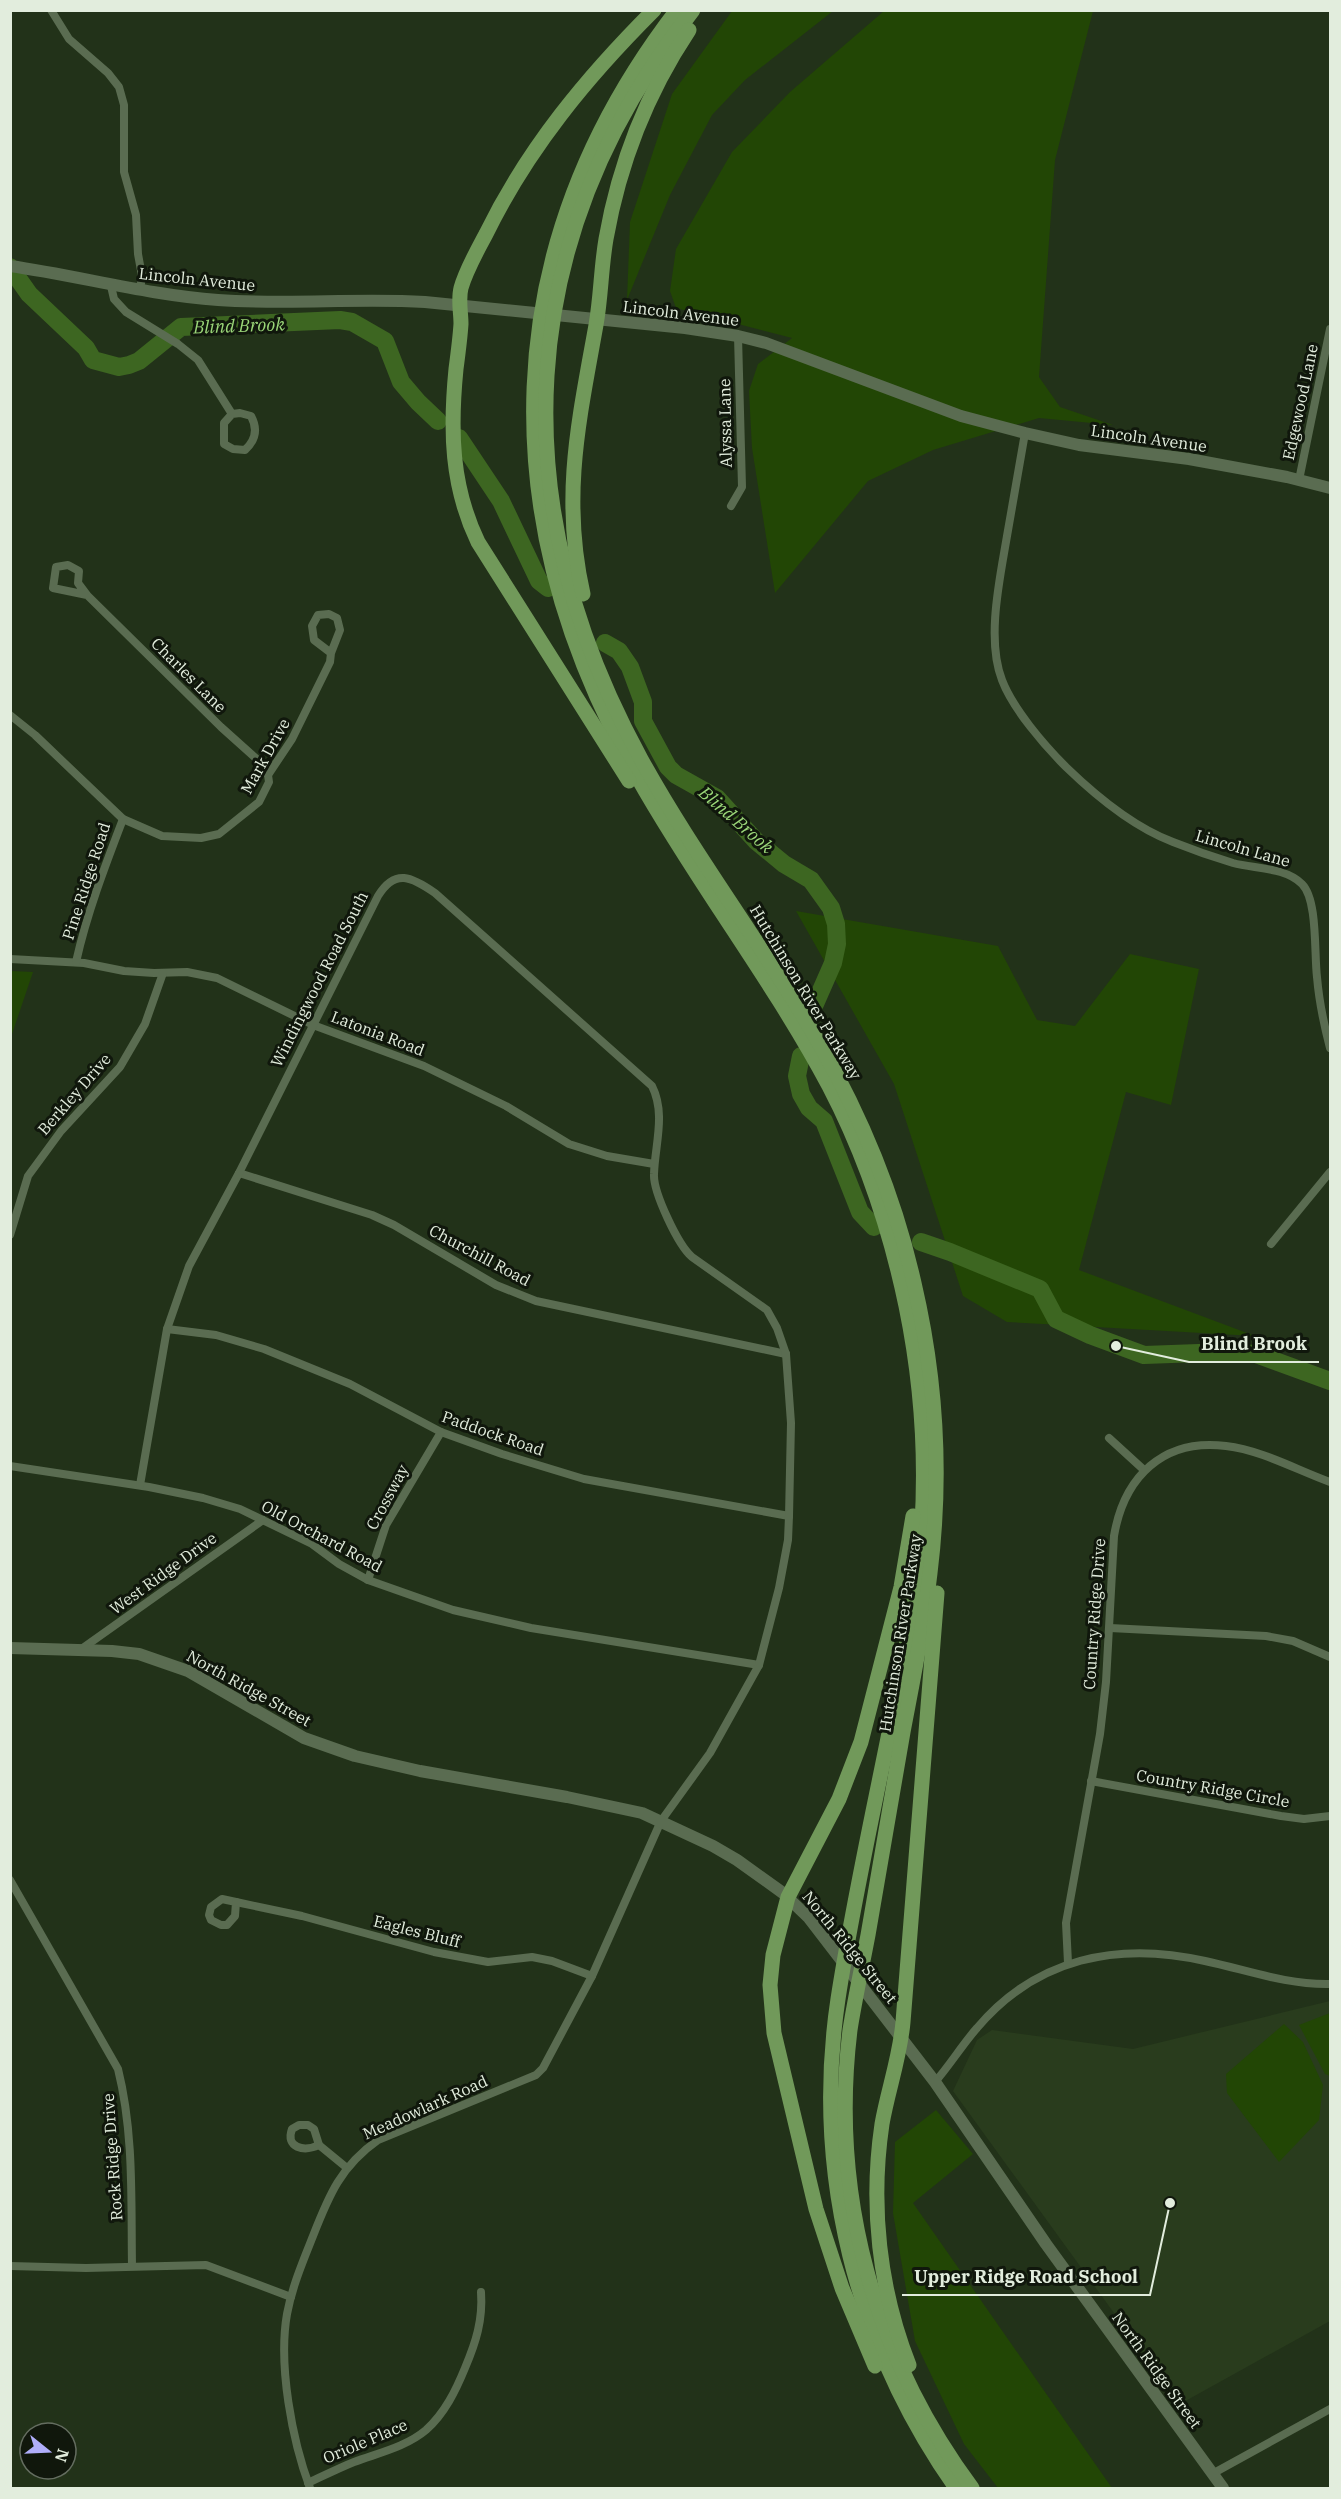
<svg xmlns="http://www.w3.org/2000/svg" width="1341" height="2499" viewBox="0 0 1341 2499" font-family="'IBM Plex Serif',serif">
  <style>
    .built { fill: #293c1d }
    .green { fill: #224605 }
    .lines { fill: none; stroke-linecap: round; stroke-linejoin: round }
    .river { stroke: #3d6621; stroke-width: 18 }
    .street { stroke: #5a6c51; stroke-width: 8 }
    .secondary { stroke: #5a6c51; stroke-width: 12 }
    .highway { stroke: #71995a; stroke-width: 15 }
    .labels { text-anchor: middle; stroke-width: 6; stroke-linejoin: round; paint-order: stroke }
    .street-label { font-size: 16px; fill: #e2eddd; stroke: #10170c }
    .water-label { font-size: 18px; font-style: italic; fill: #9bd779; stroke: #10170c }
    .leader { fill: none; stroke: #e2eddd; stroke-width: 2 }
    .callout-dot { fill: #e2eddd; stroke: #10170c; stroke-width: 2 }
    .callout-label { font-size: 18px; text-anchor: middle; font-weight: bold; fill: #e2eddd; stroke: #10170c; stroke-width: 6; stroke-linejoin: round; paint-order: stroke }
  </style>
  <rect width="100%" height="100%" fill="#223219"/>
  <!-- built -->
  <polygon class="built" points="1330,2001 1330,2321 1180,2404 953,2091 977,2040 992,2030 1133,2049"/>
  <!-- green -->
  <g class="green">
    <polygon points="732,11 833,11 745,80 712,115 670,195 627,300 630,222 672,94"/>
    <polygon points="884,11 1093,11 1055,160 1039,377 1060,407 1113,425 1039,418 933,450 868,481 775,593 752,448 749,391 758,364 792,338 676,308 670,291 676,249 732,152 790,92"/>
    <polygon points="796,911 998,946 1037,1020 1075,1026 1130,954 1199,969 1171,1105 1126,1092 1079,1270 1255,1336 1007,1322 963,1296 894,1084"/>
    <polygon points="11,971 33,972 11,1037 10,971"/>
    <polygon points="1330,2013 1330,2076 1325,2074 1299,2025"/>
    <polygon points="1284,2024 1303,2042 1323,2085 1319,2120 1279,2162 1227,2093 1226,2074"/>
    <polygon points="936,2110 973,2154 913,2203 1112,2488 998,2488 964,2444 915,2341 893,2213 895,2142"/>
  </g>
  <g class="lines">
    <!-- river -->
    <g class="river">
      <polyline points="10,267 29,294 86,348 93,360 119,367 129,365 139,361 181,327 340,320 352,322 385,341 401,382 418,402 438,421"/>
      <polyline points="459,438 501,501 539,581 548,588"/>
      <polyline points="605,643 619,651 630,667 643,702 643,721 668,767 676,775 717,798 756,841 784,864 811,880 831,908 836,924 837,944 833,963 815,1004"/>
      <polyline points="801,1056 797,1076 801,1094 809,1108 824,1121 860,1212 874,1227"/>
      <polyline points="921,1242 950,1252 1040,1289 1056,1319 1090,1335 1144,1355 1226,1352 1256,1354 1330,1381"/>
    </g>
    <!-- street -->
    <g class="street">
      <polyline points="51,10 69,39 108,73 119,87 124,105 124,172 136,215 138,254 142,276 140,290"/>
      <path d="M111,286L114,299L126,312L178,344L198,360L232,414L240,413L251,416C258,429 256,440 245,450L233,449L224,444V423L232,414"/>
      <path d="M1025,433C1019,468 1013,502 1007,536C1000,578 986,639 1002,680C1013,709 1044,745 1066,767C1097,797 1133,827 1173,842C1193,850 1213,857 1233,863C1255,869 1285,867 1302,884C1318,900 1314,954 1317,977C1319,1001 1324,1025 1330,1048"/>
      <polyline points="1299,480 1330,329"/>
      <polyline points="731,506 742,487 738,336"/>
      <polyline points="87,595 78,583 79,571 68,565 56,567 53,588 87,595 221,727 260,762 268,775"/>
      <polyline points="10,715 35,735 123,819 162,836 201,838 219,834 259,802 269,782 268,775 292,739 330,662 331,653 314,640 312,626 318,615 329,614 337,618 340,630 331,653"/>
      <polyline points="10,959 84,963 124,971 154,973 187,972 217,978 313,1025 424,1066 506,1106 569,1144 607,1156 654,1164"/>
      <path d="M76,962C87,913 105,866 123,819"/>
      <polyline points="239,1173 372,1215 394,1225 496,1285 536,1301 786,1354"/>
      <polyline points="10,1235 28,1176 61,1131 120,1067 145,1024 163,973"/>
      <polyline points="1271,1244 1330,1172"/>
      <polyline points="167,1329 216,1335 264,1349 350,1384 441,1432 502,1454 584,1479 789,1516"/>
      <polyline points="1109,1438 1144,1470"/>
      <polyline points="10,1466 149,1487 203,1498 240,1509 312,1544 339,1564 368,1580 453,1610 531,1628 759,1665"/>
      <path d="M140,1485L167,1329L189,1266L239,1173L378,896C395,868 412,877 435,893L652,1086C666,1114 655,1144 654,1174C653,1192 678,1245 692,1257L767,1310L777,1328L786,1354L791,1423L789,1516L788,1540L779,1588L759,1665L710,1753L661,1821L592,1976L543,2068L536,2075L378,2140C341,2166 329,2195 313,2236C303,2261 292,2287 287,2314C278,2365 292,2440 310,2488"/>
      <polyline points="368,1580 386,1525 441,1432"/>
      <polyline points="1110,1628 1266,1636 1293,1641 1330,1657"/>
      <polyline points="80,1650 263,1520"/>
      <polyline points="1091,1781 1281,1816 1304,1819 1330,1816"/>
      <path d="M10,1880L118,2069C134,2133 131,2200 132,2266"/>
      <polygon points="222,1899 236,1902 235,1916 227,1925 221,1925 211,1920 209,1915 211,1907"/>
      <polyline points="236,1902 302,1916 434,1952 488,1962 532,1957 552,1961 592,1976"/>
      <path d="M1068,1963L1066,1923L1100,1734L1106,1682L1114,1536C1124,1477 1163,1438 1226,1446C1261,1450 1297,1470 1330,1482"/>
      <path d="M935,2082C950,2065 962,2045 977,2028C1036,1958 1118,1941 1205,1961C1247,1970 1287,1985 1330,1984"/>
      <path d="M299,2125H308L314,2129L319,2145C304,2152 285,2148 292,2129Z"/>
      <polyline points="319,2145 347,2168"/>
      <polyline points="10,2266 86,2268 206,2265 291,2297"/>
      <polyline points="1212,2474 1330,2409"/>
      <path d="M308,2483C323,2476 339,2468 354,2462C378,2453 406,2447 426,2430C445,2413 456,2390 465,2368C476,2342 483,2320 481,2292"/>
    </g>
    <!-- secondary -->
    <g class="secondary">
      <path d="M10,266C80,276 148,295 218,300C287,305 356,298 425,302L685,328L738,336L766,343L961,416L1025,433L1079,445L1189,459L1287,477L1330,488"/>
      <polyline points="10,1648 112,1651 139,1654 188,1671 304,1738 355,1756 420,1771 567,1797 642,1813 713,1846 737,1860 783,1893 809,1918 935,2082 1046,2244 1223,2488"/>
    </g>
    <!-- highway -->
    <g class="highway">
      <path d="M677,10C494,248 492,521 638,778C697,883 772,979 829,1086C865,1155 890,1229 906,1306C923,1389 928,1475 919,1560C913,1616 901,1672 890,1728C872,1818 852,1908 838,1999C812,2172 856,2346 956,2488"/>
      <path d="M693,10C512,240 502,505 641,759C695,857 764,946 819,1043C862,1118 895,1198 914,1283C936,1377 942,1476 930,1573C924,1626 913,1679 903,1732C891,1800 880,1867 868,1935C862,1967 855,1998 850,2030C830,2194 874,2356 972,2488"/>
      <path d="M583,594C561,497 579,420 596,325C601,297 601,268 606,239C619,165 647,93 689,30"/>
      <path d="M629,781L478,542C451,486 450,430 456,369C458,354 460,339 461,324C461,312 458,300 461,288C466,270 477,251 486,234C528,148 587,77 654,10"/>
      <path d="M909,2365C879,2289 870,2205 882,2124C888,2090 900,2057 903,2022C914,1879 925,1736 937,1593"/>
      <polyline points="875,2366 842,2288 816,2209 774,2033 770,1985 773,1955 788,1897 839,1799 861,1742 901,1587 913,1516"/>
    </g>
  </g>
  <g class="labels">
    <!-- street labels -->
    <g class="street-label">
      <text transform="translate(197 279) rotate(6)" y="6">Lincoln Avenue</text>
      <text transform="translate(681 313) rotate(7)" y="6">Lincoln Avenue</text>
      <text transform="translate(1300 402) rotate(-78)" y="6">Edgewood Lane</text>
      <text transform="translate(725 423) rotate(-91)" y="6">Alyssa Lane</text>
      <text transform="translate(1149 438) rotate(8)" y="6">Lincoln Avenue</text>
      <text transform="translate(189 675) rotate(45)" y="6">Charles Lane</text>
      <text transform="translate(265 756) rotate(-61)" y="6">Mark Drive</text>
      <text transform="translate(1243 848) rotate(16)" y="6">Lincoln Lane</text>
      <text transform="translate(86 881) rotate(-72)" y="6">Pine Ridge Road</text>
      <text transform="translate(319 979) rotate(-63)" y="6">Windingwood Road South</text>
      <text transform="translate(806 992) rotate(59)" y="6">Hutchinson River Parkway</text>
      <text transform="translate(378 1033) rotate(21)" y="6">Latonia Road</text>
      <text transform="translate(74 1094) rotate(-49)" y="6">Berkley Drive</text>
      <text transform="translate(480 1255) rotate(28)" y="6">Churchill Road</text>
      <text transform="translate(493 1433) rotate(19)" y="6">Paddock Road</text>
      <text transform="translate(387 1497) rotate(-62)" y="6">Crossway</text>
      <text transform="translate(322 1536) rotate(28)" y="6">Old Orchard Road</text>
      <text transform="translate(163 1573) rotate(-36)" y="6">West Ridge Drive</text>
      <text transform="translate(1094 1614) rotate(-86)" y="6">Country Ridge Drive</text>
      <text transform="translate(900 1633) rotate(-81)" y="6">Hutchinson River Parkway</text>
      <text transform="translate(249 1688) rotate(29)" y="6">North Ridge Street</text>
      <text transform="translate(1213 1788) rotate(10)" y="6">Country Ridge Circle</text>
      <text transform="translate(417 1931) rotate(14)" y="6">Eagles Bluff</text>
      <text transform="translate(850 1947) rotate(51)" y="6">North Ridge Street</text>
      <text transform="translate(425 2107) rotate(-24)" y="6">Meadowlark Road</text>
      <text transform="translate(112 2157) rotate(-94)" y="6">Rock Ridge Drive</text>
      <text transform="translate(1157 2370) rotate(54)" y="6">North Ridge Street</text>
      <text transform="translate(365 2441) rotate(-23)" y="6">Oriole Place</text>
    </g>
    <!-- water labels -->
    <g class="water-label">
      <text transform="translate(239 326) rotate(-2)" y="6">Blind Brook</text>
      <text transform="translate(736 820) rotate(41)" y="6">Blind Brook</text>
    </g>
  </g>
  <!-- callouts -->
  <path class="leader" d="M1116 1346L1189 1362H1319M1170 2203L1150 2295H902"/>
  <g class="callout-dot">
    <circle cx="1116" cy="1346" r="6"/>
    <circle cx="1170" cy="2203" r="6"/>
  </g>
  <g class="callout-label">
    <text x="1254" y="1350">Blind Brook</text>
    <text x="1026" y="2283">Upper Ridge Road School</text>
  </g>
  <!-- border -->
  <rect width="1341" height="2499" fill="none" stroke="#e2eddd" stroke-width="24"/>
  <!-- north arrow -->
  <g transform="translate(48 2451) rotate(108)"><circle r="28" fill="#10170c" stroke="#646d60" stroke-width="1.5"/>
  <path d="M0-4.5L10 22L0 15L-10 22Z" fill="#b0aefa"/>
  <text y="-9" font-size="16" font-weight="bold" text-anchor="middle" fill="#e2eddd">N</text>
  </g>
</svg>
